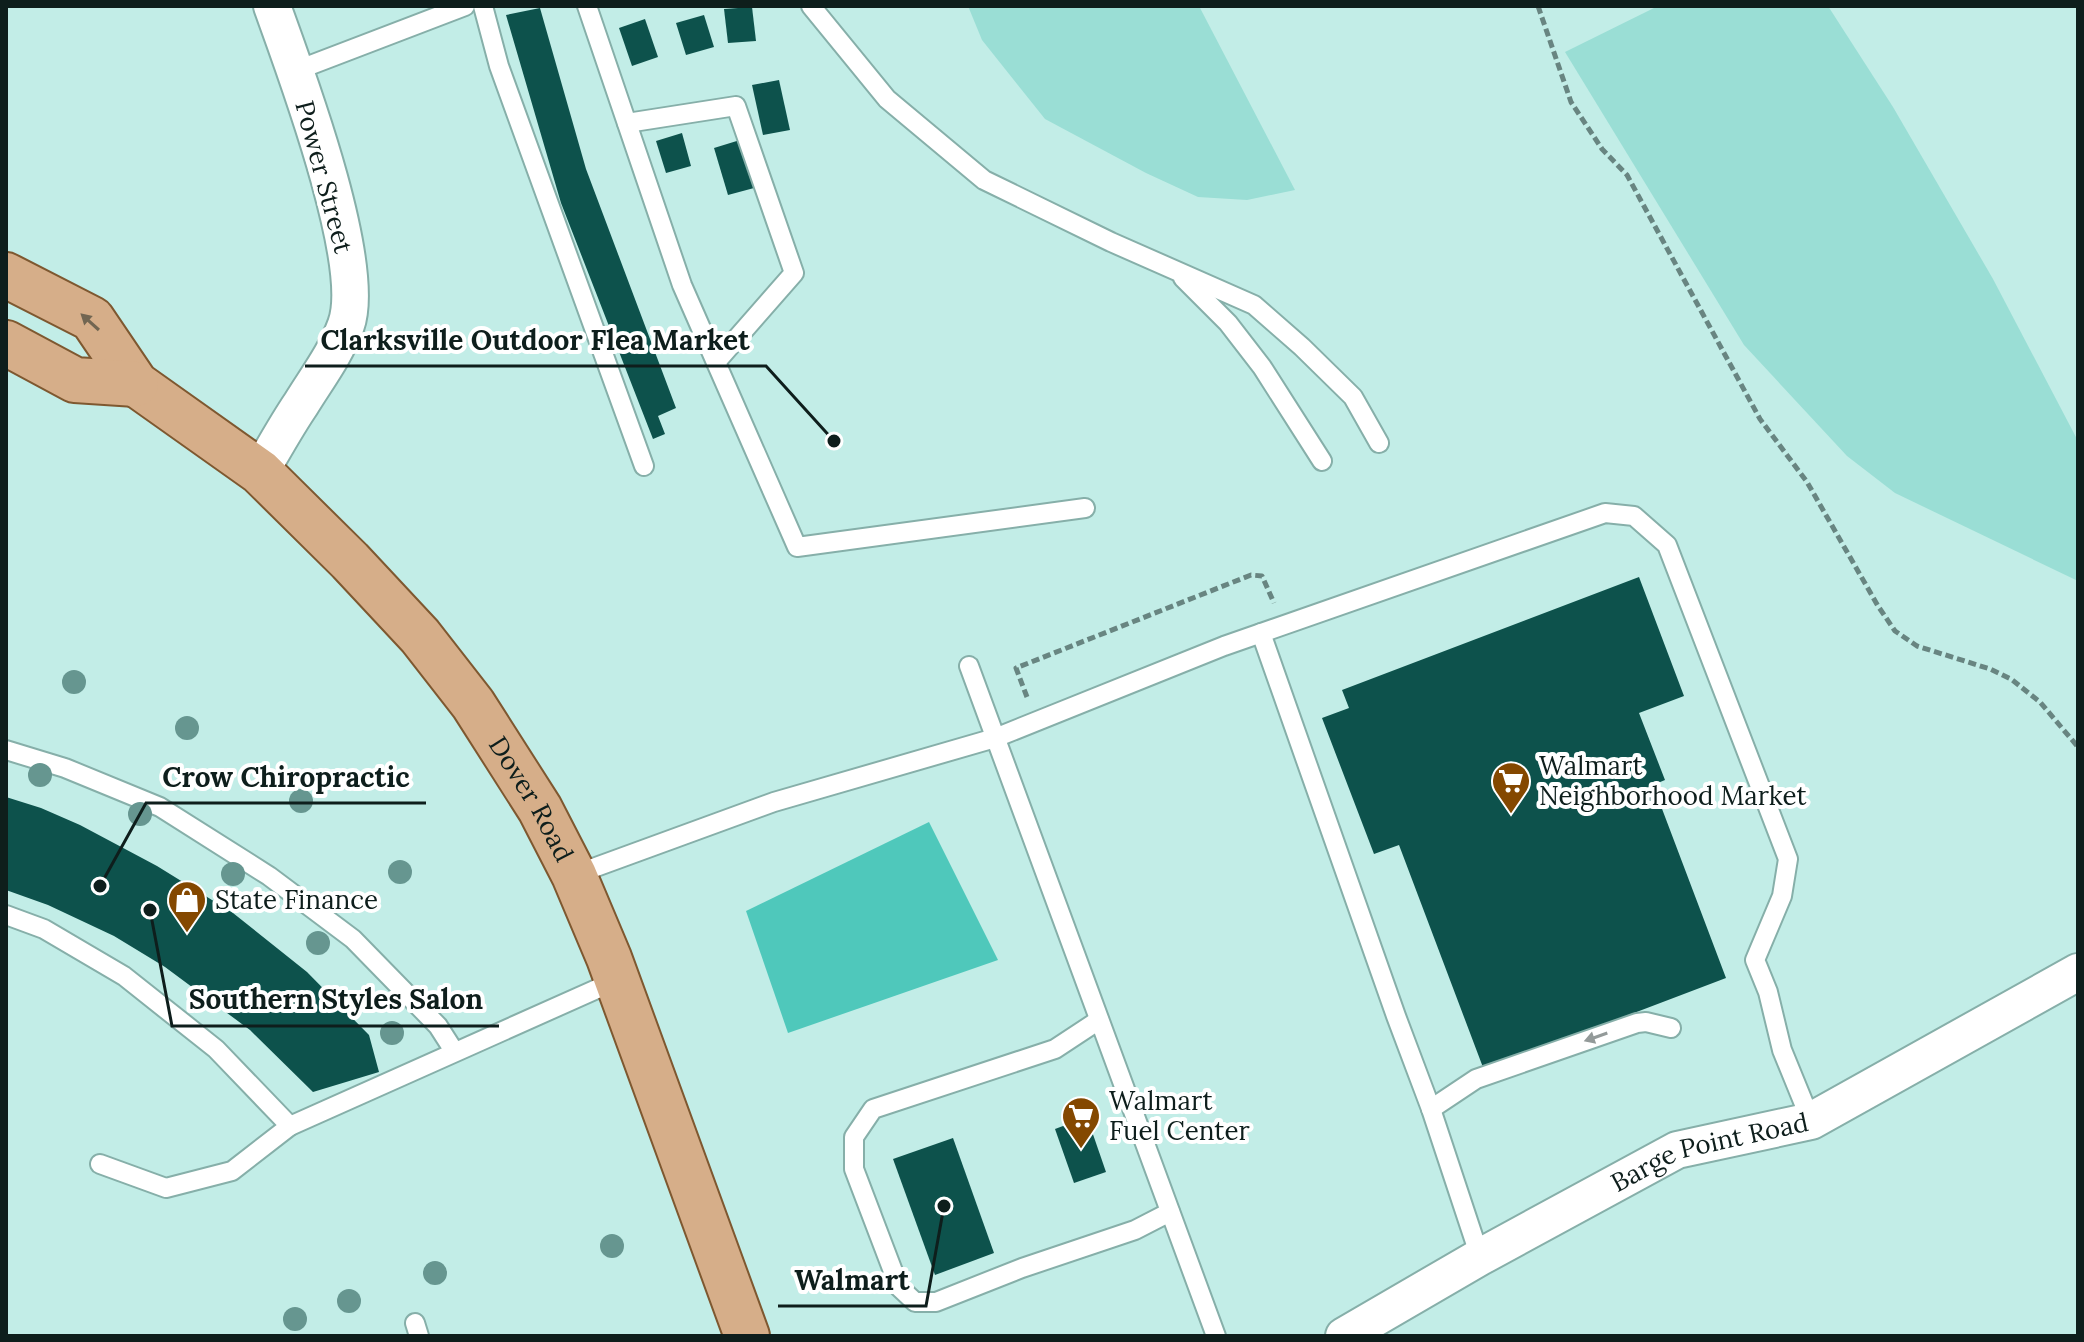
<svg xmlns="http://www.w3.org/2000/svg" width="2084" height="1342" viewBox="0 0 2084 1342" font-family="Lora,serif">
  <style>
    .green { fill: #9aded5 }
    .water { fill: #4fc8bb }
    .building { fill: #0d524c }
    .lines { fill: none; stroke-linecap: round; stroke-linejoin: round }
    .lane-casing { stroke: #86afa9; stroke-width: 22 }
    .street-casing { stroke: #86afa9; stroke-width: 40 }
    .primary-casing { stroke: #7e5830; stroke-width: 48 }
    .path { stroke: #688581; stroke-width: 5; stroke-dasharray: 8 4; stroke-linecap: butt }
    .lane { stroke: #fff; stroke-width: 18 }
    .street { stroke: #fff; stroke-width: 36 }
    .primary { stroke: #d6ae89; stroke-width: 44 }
    .tree { fill: #669690 }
    .oneway { fill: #726652 }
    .oneway2 { fill: #939a99 }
    .labels { text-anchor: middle; stroke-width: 8; stroke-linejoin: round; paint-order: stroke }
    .street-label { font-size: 26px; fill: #0e1e1c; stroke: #fff }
    .poi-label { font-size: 26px; fill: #0e1e1c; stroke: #fff; text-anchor: start }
    .leader { fill: none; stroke: #0e1e1c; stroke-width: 3 }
    .callout-dot { fill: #0e1e1c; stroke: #fff; stroke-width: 3 }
    .callout-label { font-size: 28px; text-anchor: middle; font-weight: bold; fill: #0e1e1c; stroke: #fff; stroke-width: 8; stroke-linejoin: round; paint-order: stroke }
  </style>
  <rect width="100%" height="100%" fill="#c2ede7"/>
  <!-- green -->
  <g class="green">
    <polygon points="968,6 1199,6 1295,190 1247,200 1198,197 1146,173 1045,119 982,40"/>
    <polygon points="1658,6 1828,6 1893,107 1993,279 2078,441 2078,581 1895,493 1847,456 1744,345 1565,52"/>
  </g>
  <!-- water -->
  <polygon class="water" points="929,822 998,960 788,1033 746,911"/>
  <!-- building -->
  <g class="building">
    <polygon points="752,7 756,41 728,43 724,9"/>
    <polygon points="540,8 586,169 676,408 658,416 665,434 653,439 561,203 506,15"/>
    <polygon points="704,15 714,47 686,55 676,23"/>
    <polygon points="645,19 658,57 632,66 619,28"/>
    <polygon points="779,80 790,130 763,135 752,85"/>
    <polygon points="682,133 691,166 666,173 656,141"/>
    <polygon points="740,140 754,188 728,195 714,148"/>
    <polygon points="1639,577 1684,696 1639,713 1665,780 1653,785 1726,978 1484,1070 1399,845 1374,854 1322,718 1349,708 1342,690"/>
    <polygon points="6,797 41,808 80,825 157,866 233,913 307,972 369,1035 379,1072 313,1092 250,1030 165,967 114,936 48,905 6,890"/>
    <polygon points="1087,1117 1106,1172 1074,1183 1055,1129"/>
    <polygon points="953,1138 994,1253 935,1275 893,1159"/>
  </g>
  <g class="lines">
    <!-- lane casing -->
    <g class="lane-casing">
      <g id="lane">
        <polyline points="483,6 499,66 644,466"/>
        <polyline points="587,6 682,285 797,547 1085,508"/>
        <polyline points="811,6 887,99 984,180 1111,242 1254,305 1302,347 1353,397 1379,443"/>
        <polyline points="295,71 465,6"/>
        <polyline points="627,123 736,106 794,273 716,362"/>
        <polyline points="1183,278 1228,323 1262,367 1322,461"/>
        <polyline points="1261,633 1396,1016 1431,1109 1480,1257"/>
        <polyline points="969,666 1216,1336"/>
        <polyline points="6,750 65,768 160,807 269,876 353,939 438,1026 454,1051"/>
        <polyline points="574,875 774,802 995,738 1224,646 1605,513 1634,516 1667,545 1788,859 1782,896 1755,960 1768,992 1782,1050 1811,1121"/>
        <polyline points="6,915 44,929 124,976 216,1049 290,1126 617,980"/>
        <polyline points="1099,1020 1055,1049 873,1109 854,1137 854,1169 899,1287 915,1302 936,1302 1022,1268 1135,1230 1170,1212"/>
        <polyline points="1431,1109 1476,1079 1637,1023 1646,1022 1671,1028"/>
        <polyline points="100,1164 166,1188 232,1171 290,1126"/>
        <polyline points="415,1323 419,1336"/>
      </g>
    </g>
    <!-- street casing -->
    <g class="street-casing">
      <g id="street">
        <path d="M260,472C273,450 286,426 301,404C317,378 336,353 346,325C368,264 295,70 272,6"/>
        <path id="s1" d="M1344,1336L1480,1257L1677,1150L1811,1121L2078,972"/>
      </g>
    </g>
    <!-- primary casing -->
    <g class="primary-casing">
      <g id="primary">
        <path id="s2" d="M6,275L92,319L136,384L260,472L350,561L420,636L473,704L540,809L574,875L609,958L747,1336"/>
        <polyline points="6,343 75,380 136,384"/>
      </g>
    </g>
    <!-- path -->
    <g class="path">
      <polyline points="1538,6 1571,102 1602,149 1627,175 1760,419 1807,482 1878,606 1895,631 1917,646 1990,669 2011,679 2040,702 2078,747"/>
      <polyline points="1027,697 1016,668 1251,575 1262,576 1274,603"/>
    </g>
    <!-- lane -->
    <use href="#lane" class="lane"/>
    <!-- street -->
    <use href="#street" class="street"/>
    <!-- primary -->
    <use href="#primary" class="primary"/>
  </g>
  <!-- trees -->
  <g class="tree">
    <circle cx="74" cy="682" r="12"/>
    <circle cx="187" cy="728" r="12"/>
    <circle cx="40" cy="775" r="12"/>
    <circle cx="301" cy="801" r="12"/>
    <circle cx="140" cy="814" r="12"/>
    <circle cx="400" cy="872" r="12"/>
    <circle cx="233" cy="874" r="12"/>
    <circle cx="318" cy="943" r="12"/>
    <circle cx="392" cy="1033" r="12"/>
    <circle cx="612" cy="1246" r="12"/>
    <circle cx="435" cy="1273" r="12"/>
    <circle cx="349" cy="1301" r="12"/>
    <circle cx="295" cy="1319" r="12"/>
  </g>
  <!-- one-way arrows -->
  <defs><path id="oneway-solid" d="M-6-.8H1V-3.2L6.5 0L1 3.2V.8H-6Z" transform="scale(2)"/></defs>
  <use class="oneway" href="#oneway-solid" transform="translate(90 322) rotate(-138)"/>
  <use class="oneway2" href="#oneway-solid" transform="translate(1596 1037) rotate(161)"/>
  <!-- icons -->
  <defs>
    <g id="supermarket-pin" transform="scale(2)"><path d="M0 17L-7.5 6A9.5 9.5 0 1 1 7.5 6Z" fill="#844800" stroke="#fff"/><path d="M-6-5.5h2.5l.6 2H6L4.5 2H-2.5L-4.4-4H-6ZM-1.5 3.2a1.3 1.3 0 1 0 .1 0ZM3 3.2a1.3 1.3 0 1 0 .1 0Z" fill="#fff"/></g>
    <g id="shop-pin" transform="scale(2)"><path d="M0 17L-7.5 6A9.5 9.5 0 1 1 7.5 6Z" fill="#844800" stroke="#fff"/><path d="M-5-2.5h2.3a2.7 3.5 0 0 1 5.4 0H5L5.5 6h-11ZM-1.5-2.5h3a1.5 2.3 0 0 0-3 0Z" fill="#fff"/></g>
  </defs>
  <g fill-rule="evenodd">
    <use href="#supermarket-pin" x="1511" y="781"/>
    <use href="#shop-pin" x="187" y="900"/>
    <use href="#supermarket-pin" x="1081" y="1116"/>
  </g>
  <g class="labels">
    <!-- street labels -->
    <g class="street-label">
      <text transform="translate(324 177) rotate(75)" y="9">Power Street</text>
      <text dy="9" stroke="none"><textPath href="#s2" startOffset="754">Dover Road</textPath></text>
      <text dy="9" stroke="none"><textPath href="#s1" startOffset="412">Barge Point Road</textPath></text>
    </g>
    <!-- poi labels -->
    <g class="poi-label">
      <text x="1539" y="775">Walmart<tspan x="1539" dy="30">Neighborhood Market</tspan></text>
      <text x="215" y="909">State Finance</text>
      <text x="1109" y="1110">Walmart<tspan x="1109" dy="30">Fuel Center</tspan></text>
    </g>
  </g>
  <!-- callouts -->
  <path class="leader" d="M834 441L766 366H305M100 886L146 803H426M150 910L172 1026H499M944 1206L926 1306H778"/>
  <g class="callout-dot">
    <circle cx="834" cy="441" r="8"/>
    <circle cx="100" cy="886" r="8"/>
    <circle cx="150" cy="910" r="8"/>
    <circle cx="944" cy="1206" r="8"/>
  </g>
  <g class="callout-label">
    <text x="535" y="350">Clarksville Outdoor Flea Market</text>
    <text x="286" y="787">Crow Chiropractic</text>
    <text x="336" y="1009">Southern Styles Salon</text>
    <text x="852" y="1290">Walmart</text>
  </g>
  <!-- border -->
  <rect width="2084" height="1342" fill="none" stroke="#0e1e1c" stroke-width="16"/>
</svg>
